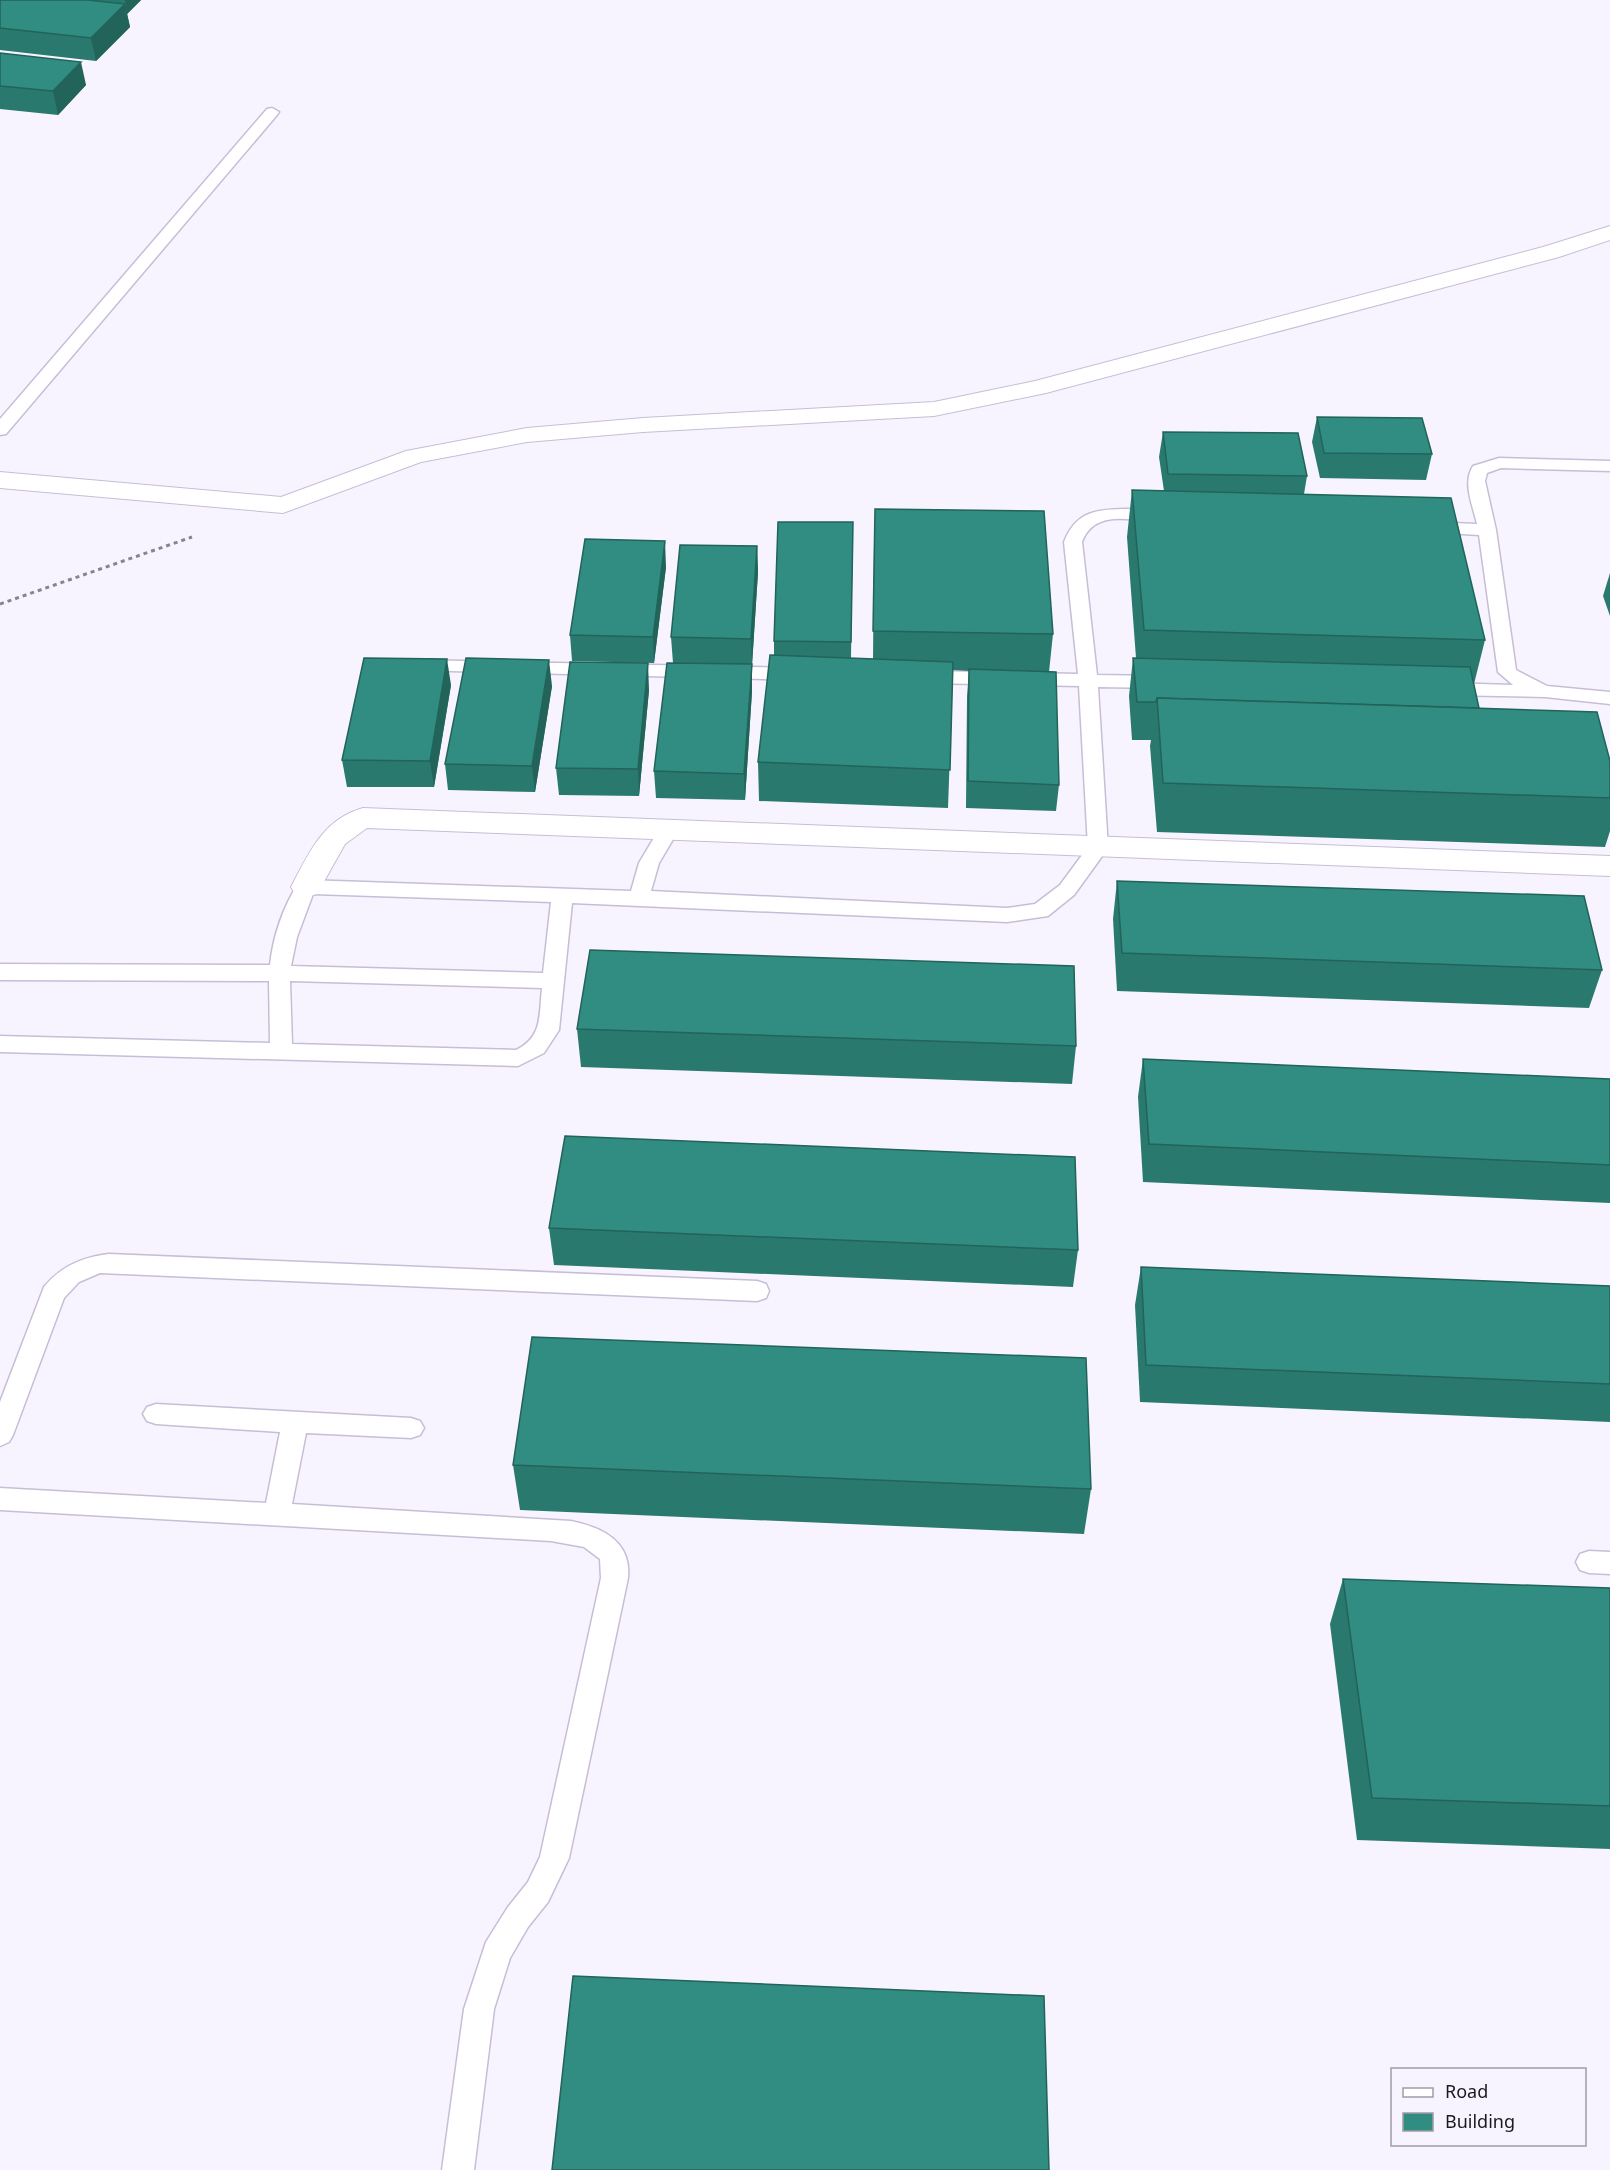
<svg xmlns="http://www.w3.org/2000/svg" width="1610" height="2170" viewBox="0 0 1610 2170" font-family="'Noto Sans',sans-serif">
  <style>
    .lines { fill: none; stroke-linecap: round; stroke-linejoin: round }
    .lane-casing { stroke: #c7bdd7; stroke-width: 3 }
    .street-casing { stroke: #c7bdd7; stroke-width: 2 }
    .path { stroke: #88848e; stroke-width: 3; stroke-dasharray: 4 4; stroke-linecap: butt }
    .lane { fill: #fff; fill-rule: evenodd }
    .street { fill: #fff; fill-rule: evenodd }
    .wall { fill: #2a796f }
    .shaded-wall { fill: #22635a }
    .building { fill: #318d81; stroke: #22635a; stroke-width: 1.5 }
  </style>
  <rect width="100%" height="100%" fill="#f8f4ff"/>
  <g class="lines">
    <!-- lane casing -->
    <g class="lane-casing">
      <g id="lane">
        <polygon points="272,108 279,112 277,115 6,434 0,435 0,419 267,109"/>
        <path d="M1499,458L1610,461V471L1501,468L1487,473L1485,481L1496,530L1516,670L1547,686L1610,692V704L1545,697L1446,695L1439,693L1436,689L1439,685L1446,683L1513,685L1498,672L1479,535L1429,532L1423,531L1420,527L1423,523L1429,522L1477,524C1473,506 1462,483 1473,466Z"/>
        <path d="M1128,509L1165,513L1168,517L1165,521L1159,522C1131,520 1094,509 1082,542L1097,675L1161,676L1168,678L1171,682L1168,686L1161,688L1098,687L1108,848L1074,895L1048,916L1007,922L572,903L559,1030L544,1053L518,1066L0,1052V1036L270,1043L269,981L0,980V964L270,965C273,937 283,907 299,882L306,880L631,891L639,863L661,826L668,824L675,826L678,831L659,863L651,891L1007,908L1035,904L1060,885L1088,847L1079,686L924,683L917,681L914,677L917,673L924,671L1078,674L1064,542C1076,511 1097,509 1128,509ZM313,894L551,902L543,973L291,966L297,937ZM290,981L542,988C539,1015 543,1037 516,1050L292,1044Z"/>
        <polygon points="417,660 798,668 805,670 808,674 805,678 798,680 410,670 408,666 410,662"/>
        <path d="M109,1254L757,1281L766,1284L769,1291L766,1298L757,1301L100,1273L79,1282L64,1298L13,1435L9,1442L0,1446V1402L44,1287C61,1266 83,1257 109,1254Z"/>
        <path d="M156,1404L411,1418L420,1421L424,1428L420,1435L411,1438L306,1433L292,1504L571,1521C601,1527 632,1541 628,1578L569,1858L548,1902L528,1927L510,1958L494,2009L474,2170H442L464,2009L486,1942L508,1907L528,1882L540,1857L601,1578L600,1559L584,1547L551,1541L0,1510V1488L266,1503L280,1432L156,1424L147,1421L143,1414L147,1407Z"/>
        <polygon points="1589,1551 1610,1552 1610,1574 1589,1573 1580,1570 1576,1562 1580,1554"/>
      </g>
    </g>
    <!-- street casing -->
    <g class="street-casing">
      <g id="street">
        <polygon points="1610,226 1610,240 1559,257 1046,393 934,416 643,432 527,442 421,462 283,513 0,488 0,472 281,497 406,451 527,428 643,418 934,402 1035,381 1543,247"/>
        <path d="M363,808L1610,856V876L367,828L345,844L317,894L306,897L295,894L291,887C309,853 323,819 363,808Z"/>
      </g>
    </g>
    <!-- path -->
    <polyline class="path" points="0,604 192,537"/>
    <!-- lane -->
    <use href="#lane" class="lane"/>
    <!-- street -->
    <use href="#street" class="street"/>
  </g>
  <!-- wall -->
  <g class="wall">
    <polygon points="1,0 141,0 127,14 130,27 96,61 0,50 0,1"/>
    <polygon points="0,53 86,85 58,115 0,109"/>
    <polygon points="1317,417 1432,454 1426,480 1320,478 1312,442"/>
    <polygon points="1163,432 1307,476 1304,494 1485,640 1474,684 1479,708 1610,761 1610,831 1605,847 1157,832 1150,746 1151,740 1132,740 1129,696 1133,658 1136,658 1127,537 1132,490 1164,491 1159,457"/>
    <polygon points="853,522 851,658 873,659 874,546 1053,634 1049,672 1059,785 1056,811 966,808 967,696 969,671 953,670 948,808 759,801 758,762 774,656 774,641"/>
    <polygon points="757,546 758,572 752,665 752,691 745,800 656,798 654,771 673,663 671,637"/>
    <polygon points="666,567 654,663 572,661 570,635"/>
    <polygon points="1610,573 1610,616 1603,596"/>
    <polygon points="451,685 434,787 347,787 342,760"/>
    <polygon points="552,686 535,792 448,790 445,764"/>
    <polygon points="649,690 639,796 559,795 556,768"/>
    <polygon points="1117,881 1602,970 1589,1008 1117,991 1113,919"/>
    <polygon points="577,1029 1076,1046 1072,1084 581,1067"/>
    <polygon points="1143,1059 1610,1079 1610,1203 1143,1182 1138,1097"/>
    <polygon points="549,1228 1078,1250 1073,1287 554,1265"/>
    <polygon points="1141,1267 1610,1286 1610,1422 1140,1402 1135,1305"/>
    <polygon points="513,1465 1091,1489 1084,1534 520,1510"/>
    <polygon points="1343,1579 1610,1588 1610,1849 1357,1840 1330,1624"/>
  </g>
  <!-- shaded-wall -->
  <g class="shaded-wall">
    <polygon points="125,0 141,0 127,14"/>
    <polygon points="125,4 130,27 96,61 91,38"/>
    <polygon points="81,62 86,85 58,115 53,91"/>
    <polygon points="665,541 666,567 654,663 653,637"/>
    <polygon points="757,546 758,572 752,665 751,639"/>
    <polygon points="447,659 451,685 434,787 430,761"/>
    <polygon points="549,660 552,686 535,792 532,766"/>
    <polygon points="648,663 649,690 639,796 638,769"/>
    <polygon points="752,664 752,691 745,800 744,774"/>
  </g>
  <!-- building -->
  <g class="building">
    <polygon points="1,0 88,0 125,4 91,38 0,28 0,1"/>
    <polygon points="0,53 81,62 53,91 0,86"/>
    <polygon points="1317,417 1422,418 1432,454 1324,453"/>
    <polygon points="1163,432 1298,433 1307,476 1168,474"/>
    <polygon points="1132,490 1451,498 1485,640 1144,630"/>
    <polygon points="875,509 1044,511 1053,634 873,631"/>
    <polygon points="778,522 853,522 851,642 774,641"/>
    <polygon points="585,539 665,541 653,637 570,635"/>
    <polygon points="680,545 757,546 751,639 671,637"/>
    <polygon points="770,655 953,662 950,770 758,762"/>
    <polygon points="364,658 447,659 430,761 342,760"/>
    <polygon points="466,658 549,660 532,766 445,764"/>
    <polygon points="1133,658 1470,667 1479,708 1157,698 1156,702 1137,702"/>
    <polygon points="570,662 648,663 638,769 556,768"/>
    <polygon points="667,663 752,664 744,774 654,771"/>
    <polygon points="969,669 1056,672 1059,785 968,781"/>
    <polygon points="1157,698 1597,712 1610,761 1610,798 1163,783"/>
    <polygon points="1117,881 1584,896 1602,970 1122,953"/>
    <polygon points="590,950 1074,966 1076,1046 577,1029"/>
    <polygon points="1143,1059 1610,1079 1610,1165 1149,1144"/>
    <polygon points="565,1136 1075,1157 1078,1250 549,1228"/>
    <polygon points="1141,1267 1610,1286 1610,1384 1146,1365"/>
    <polygon points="532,1337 1086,1358 1091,1489 513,1465"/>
    <polygon points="1343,1579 1610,1588 1610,1806 1372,1798"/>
    <polygon points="573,1976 1044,1996 1049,2170 552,2170"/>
  </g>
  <!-- legend -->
  <rect x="1391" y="2068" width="195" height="78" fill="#f8f4ff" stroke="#a09ca6" stroke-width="1.5"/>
  <rect x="1403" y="2088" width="30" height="9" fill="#ffffff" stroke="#a09ca6" stroke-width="1.5"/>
  <text x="1445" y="2098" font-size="18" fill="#1b1821">Road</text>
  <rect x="1403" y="2113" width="30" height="18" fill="#318d81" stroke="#a09ca6" stroke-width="1.5"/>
  <text x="1445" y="2128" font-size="18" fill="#1b1821">Building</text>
</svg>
